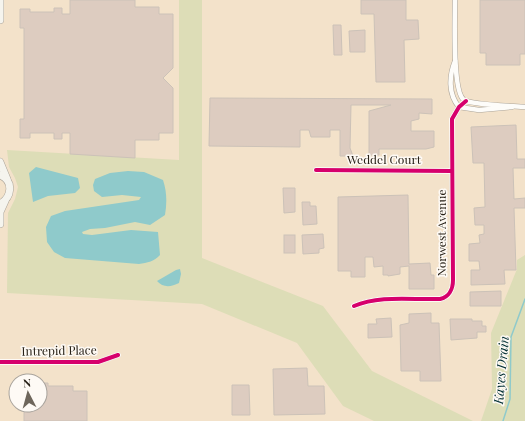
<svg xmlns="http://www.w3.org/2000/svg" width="525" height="421" viewBox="0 0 525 421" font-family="'Playfair Display',serif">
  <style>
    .built { fill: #f3e2ca; fill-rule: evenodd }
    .green { fill: #ddddb7 }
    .water { fill: #8fcacb }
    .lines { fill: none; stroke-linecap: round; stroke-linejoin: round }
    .stream { stroke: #8fcacb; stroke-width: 1.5 }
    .building { fill: #ddccc0; stroke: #ccc2b8 }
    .street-casing { stroke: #aba499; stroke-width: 5.5 }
    .secondary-casing { stroke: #aba499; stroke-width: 8 }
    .street { stroke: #fdfcf9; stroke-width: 4.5 }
    .secondary { stroke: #f5f4ee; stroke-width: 7 }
    .cycleway-casing { stroke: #fefaf5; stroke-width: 6 }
    .cycleway { stroke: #d6006c; stroke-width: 4 }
    .labels { text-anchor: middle; stroke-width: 3; stroke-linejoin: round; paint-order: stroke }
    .street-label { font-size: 12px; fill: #272016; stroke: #fefaf5 }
    .water-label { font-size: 13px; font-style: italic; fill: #033034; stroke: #fefaf5 }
  </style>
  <rect width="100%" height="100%" fill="#f2e9da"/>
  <!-- built -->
  <path class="built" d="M0,0H525V421H0ZM16,381H40V405H16Z"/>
  <!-- green -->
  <g class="green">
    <polygon points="179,0 202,0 202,258 323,306 372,371 473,421 374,421 343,406 297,343 202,304 7,293 8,213 15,199 18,187 15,178 9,167 7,150 179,160"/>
    <polygon points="525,255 525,421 481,421 492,389 491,333 517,269 517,260"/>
  </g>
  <!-- water -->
  <g class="water">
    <polygon points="36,167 78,178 80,188 75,193 48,196 33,202 29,173"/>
    <path d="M128,171L144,172L163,180C167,192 167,203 165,215L150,225L135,222L105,228L90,229L82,232L83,234L92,235L131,230L158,232L160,255C155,261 147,263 139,264L65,258L54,252L47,242L46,227L51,216L65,211L139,200L141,197L122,195L102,197L94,191L93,185L95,179L110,173Z"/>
    <path d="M180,269L181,274L179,283C171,287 163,288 157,281L176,270Z"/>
  </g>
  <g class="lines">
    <!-- stream -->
    <polyline class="stream" points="503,421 510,399 511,337 525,299"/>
  </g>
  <!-- building -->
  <g class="building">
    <polygon points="70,0 135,0 135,7 159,7 159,14 173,14 173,68 163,78 173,88 173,133 159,133 159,140 135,140 135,158 70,154 70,133 62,133 62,139 54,139 54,133 30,133 30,138 20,138 20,119 24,119 24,28 20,28 20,9 30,9 30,12 54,12 54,8 62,8 62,14 70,14"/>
    <polygon points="361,0 406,0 406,20 418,20 419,39 404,40 405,82 376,82 374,14 361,14"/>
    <polygon points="480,0 525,0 525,54 520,54 520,65 486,65 486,53 480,53"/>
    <polygon points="333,25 341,25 342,55 334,55"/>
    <polygon points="365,30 365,52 350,52 349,31"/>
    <polygon points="210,98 432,99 432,114 419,113 419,119 411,121 411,131 434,131 434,147 426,149 379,149 379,155 369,155 369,111 391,105 351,105 350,148 353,156 340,156 340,130 330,130 330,137 311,137 309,130 300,130 300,147 209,146"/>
    <polygon points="516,125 517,159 525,159 525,168 513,168 514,199 525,198 525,208 514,208 516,270 504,270 505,284 471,285 471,270 480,270 479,261 469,261 469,244 480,243 479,235 484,234 484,225 475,225 474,208 485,207 484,163 473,163 471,127"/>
    <polygon points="283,188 295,188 295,212 284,213"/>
    <polygon points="408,195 409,264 430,263 431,275 434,275 434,289 409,289 409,266 400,267 400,274 388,276 388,275 383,275 383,266 374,267 373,257 365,257 365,277 351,277 351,271 338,271 338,197"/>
    <polygon points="302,202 310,202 310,206 316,206 317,224 303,225"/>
    <polygon points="323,234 324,248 319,249 319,253 303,254 302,235"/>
    <rect x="284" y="235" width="11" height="18"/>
    <polygon points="501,291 501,306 470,306 470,292"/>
    <polygon points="431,313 431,323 439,323 441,381 420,381 420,371 401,371 400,325 409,323 409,314"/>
    <polygon points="391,318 392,337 368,338 368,324 377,324 376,319"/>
    <polygon points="450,319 472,319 472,321 482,321 482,326 486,326 486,332 477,332 477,338 451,340"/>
    <polygon points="307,368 308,386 324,386 325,414 274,415 273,369"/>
    <polygon points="40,383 48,383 48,386 73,386 73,391 87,391 87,421 24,421 24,405 40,405"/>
    <polygon points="232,385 249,385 250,415 232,415"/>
  </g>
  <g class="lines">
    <!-- street casing -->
    <g class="street-casing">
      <g id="street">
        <path d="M455,0C455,16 452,92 464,100C472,105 514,106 525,107"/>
        <path d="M455,61C449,76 448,94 459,107L479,110L512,107"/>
        <polyline points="316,170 452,171"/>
        <path d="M354,306C380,295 411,300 440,299C449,297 453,289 453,280L452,119L459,107L466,101"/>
        <polyline points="0,362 98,362 118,355"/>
      </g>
    </g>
    <!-- secondary casing -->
    <g class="secondary-casing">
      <g id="secondary">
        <polyline points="0,20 0,0"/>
        <polyline points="0,162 7,179"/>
        <path d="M0,175C14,181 12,197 0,204"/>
        <polyline points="0,224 0,212 5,201"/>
      </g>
    </g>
    <!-- street -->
    <use href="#street" class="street"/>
    <!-- secondary -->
    <use href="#secondary" class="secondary"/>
    <!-- cycleway casing -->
    <g class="cycleway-casing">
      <g id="cycleway">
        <polyline points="316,170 452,171"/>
        <path d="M354,306C380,295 411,300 440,299C449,297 453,289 453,280L452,119L459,107L466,101"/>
        <polyline points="0,362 98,362 118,355"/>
      </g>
    </g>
    <!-- cycleway -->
    <use href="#cycleway" class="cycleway"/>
  </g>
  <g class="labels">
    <!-- street labels -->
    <g class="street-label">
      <text x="384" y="164">Weddel Court</text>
      <text transform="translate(442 233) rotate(-90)" y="4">Norwest Avenue</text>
      <text transform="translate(59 351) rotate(-1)" y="4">Intrepid Place</text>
    </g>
    <!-- water labels -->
    <g class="water-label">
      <text transform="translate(501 370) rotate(-85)" y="5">Kayes Drain</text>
    </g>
  </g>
  <!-- north arrow -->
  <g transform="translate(28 393) rotate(354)"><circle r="19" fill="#fefaf5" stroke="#a8a39c"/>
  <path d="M0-3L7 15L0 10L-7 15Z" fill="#6e665b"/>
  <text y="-6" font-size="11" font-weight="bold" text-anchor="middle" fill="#272016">N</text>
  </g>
</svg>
